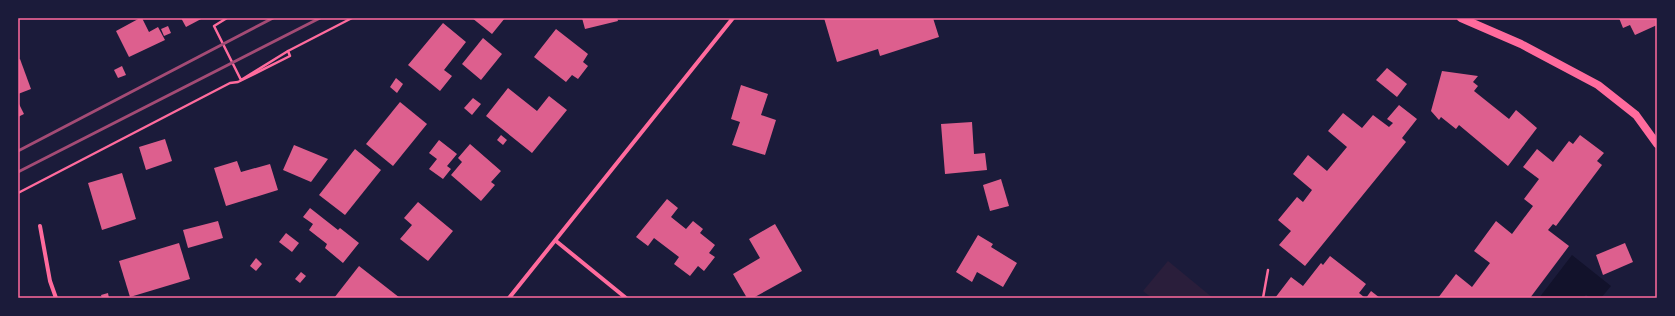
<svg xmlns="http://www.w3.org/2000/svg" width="1675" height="316" viewBox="0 0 1675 316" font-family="'Space Grotesk',sans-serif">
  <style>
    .green { fill: #2a1e3b }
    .water { fill: #12122b }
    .building { fill: #dd5f8e }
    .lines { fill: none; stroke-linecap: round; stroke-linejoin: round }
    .path { stroke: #ff6b9d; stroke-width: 2.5 }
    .minor { stroke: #ff6b9d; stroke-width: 4 }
    .secondary { stroke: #ff6b9d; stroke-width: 8 }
    .rail { stroke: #a44b75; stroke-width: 3 }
    .neatline { fill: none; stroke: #ff6b9d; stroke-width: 1.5 }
  </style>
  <rect width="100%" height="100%" fill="#1b1b3a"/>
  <!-- green -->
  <polygon class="green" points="1168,261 1213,298 1152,298 1143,291"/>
  <!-- water -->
  <polygon class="water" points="1572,255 1611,286 1601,298 1590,298 1586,295 1583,298 1539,298"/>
  <!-- building -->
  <g class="building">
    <polygon points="140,18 142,18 149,32 158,27 165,40 129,57 116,31"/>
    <polygon points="181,18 203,18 186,27"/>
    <polygon points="472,18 505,18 492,34"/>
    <polygon points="582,18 617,18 618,21 585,29"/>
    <polygon points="824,18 933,18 939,37 880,56 878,49 837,62"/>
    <polygon points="1619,18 1656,18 1657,25 1635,35 1630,25 1623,28"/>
    <polygon points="443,23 466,42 444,70 452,76 440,91 408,65"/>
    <polygon points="168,26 171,33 164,36 161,29"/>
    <polygon points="556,29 588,54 583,62 588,66 578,79 572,75 566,82 534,57"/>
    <polygon points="483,38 502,54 481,80 462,64"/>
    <polygon points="20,59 31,89 18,94 18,60"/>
    <polygon points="122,66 126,75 118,78 114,70"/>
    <polygon points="1387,68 1407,84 1397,97 1376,80"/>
    <polygon points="1442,71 1478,76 1473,82 1478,86 1474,91 1509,119 1516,110 1537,128 1508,166 1459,125 1456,129 1441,117 1439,120 1431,111"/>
    <polygon points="396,78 403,84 397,93 390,87"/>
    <polygon points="741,85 768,94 761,115 776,120 765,155 732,145 740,122 731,119"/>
    <polygon points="508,88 537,111 549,96 567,110 532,153 486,116"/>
    <polygon points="473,98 481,104 472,115 464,108"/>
    <polygon points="18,102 24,114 18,117"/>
    <polygon points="400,102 427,124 393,166 366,144"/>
    <polygon points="1399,105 1417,119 1402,138 1406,142 1305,266 1279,245 1291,231 1278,220 1297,197 1303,202 1312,190 1293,174 1308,155 1327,171 1347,147 1328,131 1343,113 1362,128 1373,115 1389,127 1393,123 1387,119"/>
    <polygon points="972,122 974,154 985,153 987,170 945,174 941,124"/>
    <polygon points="501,135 507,140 503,145 497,140"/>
    <polygon points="1580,135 1604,153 1597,161 1602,165 1556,226 1553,224 1548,230 1569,246 1530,298 1438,298 1456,274 1472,287 1490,263 1474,251 1496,221 1512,234 1533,206 1524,199 1539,179 1523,167 1537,149 1553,162 1569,141 1573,144"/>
    <polygon points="165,139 172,161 146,170 139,147"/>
    <polygon points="439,140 457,154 447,166 451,169 443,179 429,169 437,159 429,153"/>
    <polygon points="470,144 501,171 491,182 495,185 481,201 451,175 462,162 458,158"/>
    <polygon points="294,145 328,159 311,182 283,170"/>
    <polygon points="355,149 381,170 345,215 319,195"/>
    <polygon points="237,161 241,172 270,164 278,190 226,206 214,168"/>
    <polygon points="122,173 136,219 102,230 88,183"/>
    <polygon points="1001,179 1009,206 990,211 983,185"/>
    <polygon points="667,199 678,208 671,217 686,229 693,221 703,229 700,233 715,245 709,253 715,257 704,271 698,266 690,276 674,264 679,257 654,238 648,246 636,237"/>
    <polygon points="418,202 453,231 428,261 400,239 412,225 404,218"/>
    <polygon points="310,208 338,230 340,228 359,243 343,263 325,248 327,244 309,230 313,224 303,217"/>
    <polygon points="218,221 223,238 188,248 183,230"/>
    <polygon points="775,224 802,271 753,298 747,298 733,274 760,258 749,239"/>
    <polygon points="286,233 299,243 292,252 279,242"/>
    <polygon points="978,235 993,244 991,247 1017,263 1003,287 977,272 972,282 956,272"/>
    <polygon points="179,243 190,279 130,297 119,261"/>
    <polygon points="1625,243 1633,262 1603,275 1596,255"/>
    <polygon points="1330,256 1366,284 1359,293 1364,297 1363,298 1275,298 1291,277 1303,286 1321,263 1323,265"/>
    <polygon points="256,258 262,264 256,271 250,266"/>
    <polygon points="359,266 400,298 334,298"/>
    <polygon points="301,272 306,276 300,283 295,279"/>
    <polygon points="1371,291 1380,298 1366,298"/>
    <polygon points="108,293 109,298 102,298 101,295"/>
  </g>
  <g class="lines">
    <!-- path -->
    <g class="path">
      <polyline points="227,18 214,26 241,80 288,51"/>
      <polyline points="18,193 230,83 238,82 290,56 288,51 352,18"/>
      <polyline points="1263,298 1268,270"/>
    </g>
    <!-- minor -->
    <g class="minor">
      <polyline points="40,226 50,281 56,298"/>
      <polyline points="556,241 626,298"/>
      <polyline points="509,298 733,18"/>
    </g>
    <!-- secondary -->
    <polyline class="secondary" points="1461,18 1521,44 1598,85 1636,115 1657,144"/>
    <!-- rail -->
    <g class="rail">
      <polyline points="18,151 273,18"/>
      <polyline points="18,172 320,18"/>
    </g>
  </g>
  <!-- border -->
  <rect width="1675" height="316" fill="none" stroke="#1b1b3a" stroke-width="38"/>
  <rect x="19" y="19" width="1637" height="278" class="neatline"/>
</svg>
